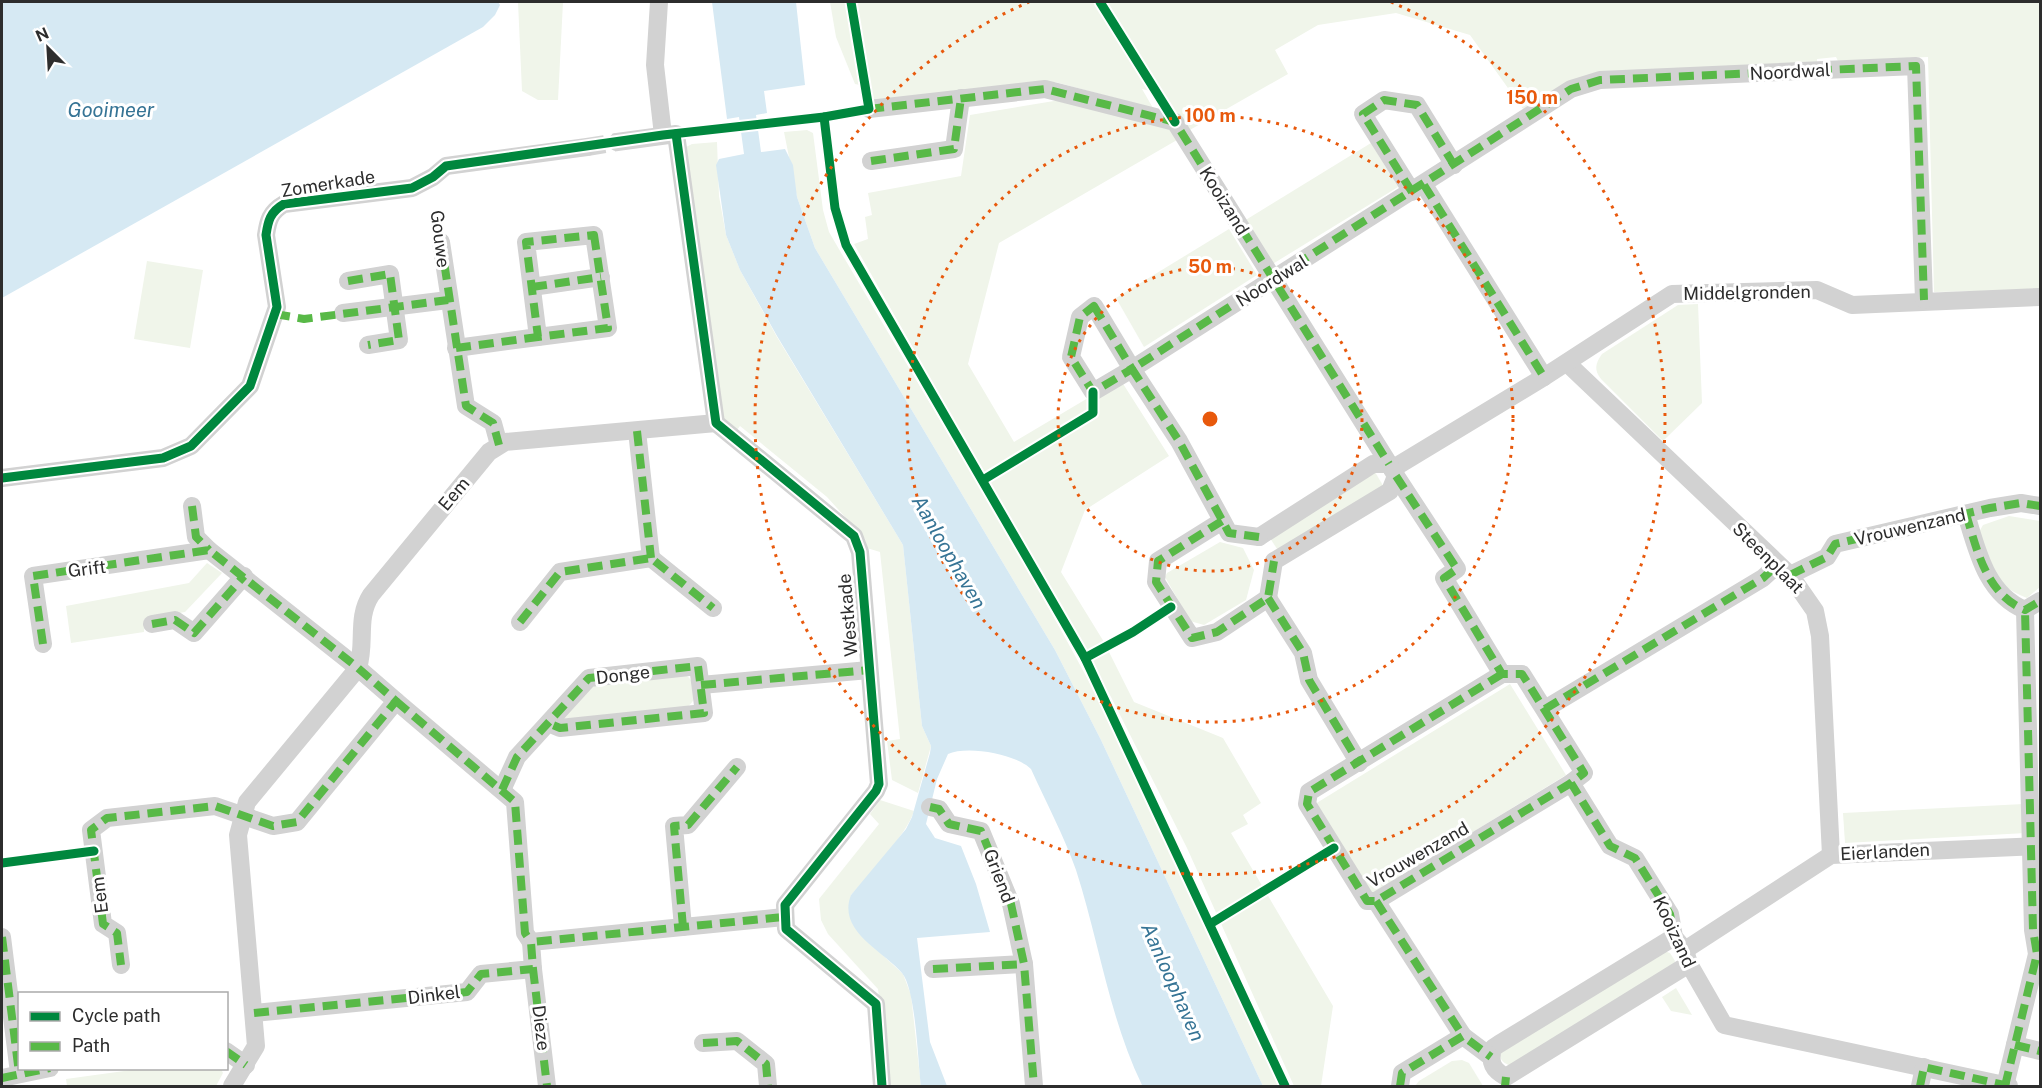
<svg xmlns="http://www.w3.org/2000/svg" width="2042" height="1088" viewBox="0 0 2042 1088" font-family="'Public Sans',sans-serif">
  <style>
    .green { fill: #f0f5ea }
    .water { fill: #d6e9f3 }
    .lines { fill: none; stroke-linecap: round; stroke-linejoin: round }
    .minor-tunnel { stroke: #d5d5d5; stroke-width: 18; stroke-dasharray: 18 9; stroke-linecap: butt }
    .minor { stroke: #d2d2d2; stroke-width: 18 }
    .quiet { stroke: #58b947; stroke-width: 8; stroke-dasharray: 15 8; stroke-linecap: butt }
    .cycleway-casing { stroke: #fff; stroke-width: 13 }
    .cycleway { stroke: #00873e; stroke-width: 9 }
    .ring { fill: none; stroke: #e8590c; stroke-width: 3; stroke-dasharray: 3 6 }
    .labels { text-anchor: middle; stroke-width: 6; stroke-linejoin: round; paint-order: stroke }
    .street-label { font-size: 18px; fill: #2d2d2d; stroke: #fff }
    .water-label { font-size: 20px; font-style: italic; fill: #367495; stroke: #fff }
    .centre { fill: #e8590c; stroke: #fff; stroke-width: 3 }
    .ring-label { font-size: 18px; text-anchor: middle; font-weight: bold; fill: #e8590c; stroke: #fff; stroke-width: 6; stroke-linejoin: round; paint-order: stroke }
  </style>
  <rect width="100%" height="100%" fill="#fff"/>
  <!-- green -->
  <g class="green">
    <polygon points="518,2 563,2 558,100 538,100 522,91"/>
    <polygon points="830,2 847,2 860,85 855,84 836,37"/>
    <polygon points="856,2 2040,2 2040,290 1934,292 1928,57 1838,61 1836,57 1817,59 1817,62 1564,84 1523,109 1470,35 1396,13 1318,25 1275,50 1288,74 1188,131 1173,113 1163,94 1142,89 1153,108 1055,82 873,106"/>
    <polygon points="1060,100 1169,127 1177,140 999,243 968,364 1014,442 1120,379 1169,456 1085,510 1061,572 1104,642 1134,702 1223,738 1261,803 1243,815 1248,824 1231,833 1333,1006 1321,1086 1294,1086 1187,848 1111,697 854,244 868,239 865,217 872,215 868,193 961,176 970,115"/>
    <path d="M807,130L813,133L823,210L829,232C918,385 1011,535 1094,691C1162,820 1220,955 1282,1086H1263L1101,740L1055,650L815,248L797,197L784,132Z"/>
    <polygon points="717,142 719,196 726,235 740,270 777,337 903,545 922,726 931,746 918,793 892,780 887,741 900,739 880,552 867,548 865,539 827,497 740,426 737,430 722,417 686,147 692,144"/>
    <polygon points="1371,143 1398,187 1271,265 1244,221"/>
    <polygon points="1229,229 1257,275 1144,347 1116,298"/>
    <polygon points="147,261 203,270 190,348 134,339"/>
    <path d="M1698,304L1702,403L1663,441L1601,379C1594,370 1595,364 1602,354L1678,305Z"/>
    <polygon points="1375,472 1385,489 1279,552 1270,538"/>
    <path d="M2009,516L2040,521V587L2027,598C1991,584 1989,566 1979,532L1983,525Z"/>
    <polygon points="1220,542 1243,548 1254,570 1246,600 1204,625 1190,621 1165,577 1167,573"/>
    <polygon points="207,563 222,573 185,612 144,619 144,632 71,643 66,606 189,583"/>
    <path d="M686,675C700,687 699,700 683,710L562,723L559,718L586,686Z"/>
    <polygon points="1510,684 1566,775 1371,894 1315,804"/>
    <path d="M880,800L914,811C907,834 868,876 851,895L876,949L903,974L911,995L921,1086H889L878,989L828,934L821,920L819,899L879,824L870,814Z"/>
    <polygon points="2024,804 2026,833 1845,843 1843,813"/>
    <path d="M1664,951L1670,953L1675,961L1673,967L1511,1066C1503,1063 1499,1060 1500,1051Z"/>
    <polygon points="1676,988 1692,1015 1671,1011 1662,997"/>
    <polygon points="1462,1060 1469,1063 1483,1086 1415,1086 1419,1081 1452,1061"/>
    <polygon points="146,1068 221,1069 223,1073 216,1086 67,1086 66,1079"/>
  </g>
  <!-- water -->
  <g class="water">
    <polygon points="2,2 498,2 500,5 495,15 483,27 2,298"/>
    <path d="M712,2H796L805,85L764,91L767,113L756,115L761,152L785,149L793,165L797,197L815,248L1055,650L1101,740L1263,1086L1142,1085C1109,1017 1099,941 1076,870C1064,836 1046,802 1031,769C1016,754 967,745 948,754L937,779L926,824L935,838L961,846L976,884L990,932L917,938L930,1042L947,1086H921C918,1063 916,990 902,973C882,950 837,931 851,895L906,829L912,817L930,753L931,746L922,726L903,545L777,336L740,270L726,235L716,165L719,159L744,154L739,117L727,119Z"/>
  </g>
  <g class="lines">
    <!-- minor-tunnel -->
    <polyline class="minor-tunnel" points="587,147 617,142"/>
    <!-- minor -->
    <g class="minor">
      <polyline points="659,2 655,65 663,135"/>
      <polyline points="869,109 1045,89 1175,122 1389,464"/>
      <polyline points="617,142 676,134 716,423 854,536 860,552 879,784 876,791 785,905 786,929 876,1004 882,1086"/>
      <polyline points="871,161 954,149 961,98"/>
      <polyline points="1424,185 1544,377"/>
      <polyline points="1412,192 1363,114 1384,100 1417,105 1454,165"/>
      <polygon points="594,235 608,328 538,337 526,242"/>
      <polyline points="441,242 466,406 493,423 499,445"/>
      <polyline points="348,281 390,274 399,340 368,345"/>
      <polyline points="532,287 601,277"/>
      <polygon points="1094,306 1132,369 1093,392 1071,357 1080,317"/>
      <polyline points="343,313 448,300"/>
      <polyline points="456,348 538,337"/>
      <polyline points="1567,363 1790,575 1815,611 1820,636 1831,855"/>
      <polyline points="637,431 651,558"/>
      <polyline points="1392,469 1544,377 1672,294 1817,290 1852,305 2040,297"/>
      <polyline points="1396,476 1457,569 1444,578 1502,674 1522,674 1584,773 1571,783 1610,846 1635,858 1670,914 1674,937 1685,950 1689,964 1724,1025 2009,1086"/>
      <path d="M2,478L163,458L191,446L250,386L277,307L266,235C268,221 270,212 284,204L412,188L433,177L446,166L587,147"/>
      <polyline points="192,506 196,537 209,550"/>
      <path d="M1966,514C1977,550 1986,594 2025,610L2040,601"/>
      <polyline points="1222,521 1158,561 1156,582 1192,638 1217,632 1268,598 1274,561 1390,491 1396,476 1389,464 1373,464 1259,537"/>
      <polyline points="1259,537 1229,533 1179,441 1132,369 1571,89 1600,80 1916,66 1924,300"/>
      <polyline points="1790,575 1827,557 1835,544 1990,508 2021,503 2040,506"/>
      <polyline points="1268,598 1303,653 1309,680 1359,763"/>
      <polyline points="520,622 560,572 651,558 713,608"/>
      <polyline points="152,624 175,620 194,633 244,576"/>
      <polyline points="43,644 33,576 209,550 358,668 396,701 297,822 273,826 215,806 107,818 91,830 103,924 117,933 121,965"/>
      <polyline points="1502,674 1309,792 1307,804 1367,901 1376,901 1571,783"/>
      <polyline points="701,685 869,670"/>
      <polyline points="396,701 515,802 525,933 531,942"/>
      <polyline points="1545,709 1763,578 1777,565"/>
      <polyline points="502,790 517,757 589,678 698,666 704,713 560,728 548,723"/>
      <polyline points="930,807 939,809 949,824 981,831 1011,904 1024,964 1034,1086"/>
      <polyline points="1376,901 1463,1036"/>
      <polyline points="683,927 674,826 688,825 737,767"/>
      <polyline points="2,937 19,1073"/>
      <path d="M1674,937L1499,1044L1493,1048C1489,1063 1493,1070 1506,1077L1689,964"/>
      <polyline points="1685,950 1831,855 2040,846"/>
      <polyline points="533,969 547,1086"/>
      <polyline points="933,969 1024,964"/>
      <polyline points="254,1013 467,992 481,974 533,969 531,942 784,917"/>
      <polyline points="703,1043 737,1041 766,1064 768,1086"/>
      <polyline points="2015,1045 2040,1051"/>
      <polyline points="226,1051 246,1065"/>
      <polyline points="2,1078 50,1068"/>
      <path d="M232,1086L256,1046L238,835L247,802L358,668C366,643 356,618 371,595L489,452L505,442L716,423"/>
      <polyline points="1400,1086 1402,1073 1463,1036 1491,1057"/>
      <polyline points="1920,1086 1924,1067"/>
      <polyline points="2005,1086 2037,954 2033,930 2025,610"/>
    </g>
    <!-- quiet -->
    <g class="quiet">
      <polyline points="869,109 1045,89 1175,122 1389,464"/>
      <polyline points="871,161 954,149 961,98"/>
      <polyline points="1424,185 1544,377"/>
      <polyline points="1412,192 1363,114 1384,100 1417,105 1454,165"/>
      <polygon points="594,235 608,328 538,337 526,242"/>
      <polyline points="441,242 466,406 493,423 499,445"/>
      <polyline points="348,281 390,274 399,340 368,345"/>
      <polyline points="532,287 601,277"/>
      <polygon points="1094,306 1132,369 1093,392 1071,357 1080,317"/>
      <polyline points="275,314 304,319 448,300"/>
      <polyline points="456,348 538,337"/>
      <polyline points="637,431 651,558"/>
      <polyline points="1396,476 1457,569 1444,578 1502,674 1522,674 1584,773 1571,783 1610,846 1635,858 1670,914 1674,937"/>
      <polyline points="192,506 196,537 209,550"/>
      <path d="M1966,514C1977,550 1986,594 2025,610L2040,601"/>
      <polyline points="1222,521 1158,561 1156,582 1192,638 1217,632 1268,598 1274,561"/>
      <polyline points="1259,537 1229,533 1179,441 1132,369 1571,89 1600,80 1916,66 1924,300"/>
      <polyline points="1790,575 1827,557 1835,544 1990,508 2021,503 2040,506"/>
      <polyline points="1268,598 1303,653 1309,680 1359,763"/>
      <polyline points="520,622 560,572 651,558 713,608"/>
      <polyline points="152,624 175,620 194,633 244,576"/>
      <polyline points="43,644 33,576 209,550 358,668 396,701 297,822 273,826 215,806 107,818 91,830 103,924 117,933 121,965"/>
      <polyline points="1502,674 1309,792 1307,804 1367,901 1376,901 1571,783"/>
      <polyline points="701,685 869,670"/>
      <polyline points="396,701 515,802 525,933 531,942"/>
      <polyline points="1545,709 1763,578 1777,565"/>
      <polyline points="502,790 517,757 589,678 698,666 704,713 560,728 548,723"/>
      <polyline points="930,807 939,809 949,824 981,831 1011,904 1024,964 1034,1086"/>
      <polyline points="1376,901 1463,1036"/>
      <polyline points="683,927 674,826 688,825 737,767"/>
      <polyline points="2,937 19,1073"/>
      <polyline points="533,969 547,1086"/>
      <polyline points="933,969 1024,964"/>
      <polyline points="254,1013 467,992 481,974 533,969 531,942 784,917"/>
      <polyline points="703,1043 737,1041 766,1064 768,1086"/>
      <polyline points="2015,1045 2040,1051"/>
      <polyline points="226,1051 246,1065"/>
      <polyline points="2,1078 50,1068"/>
      <polyline points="1400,1086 1402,1073 1463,1036 1491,1057"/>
      <polyline points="1505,1086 1506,1077"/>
      <polyline points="1920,1086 1924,1067 2009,1086"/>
      <polyline points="2005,1086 2037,954 2033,930 2025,610"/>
    </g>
    <!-- cycleway casing -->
    <g class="cycleway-casing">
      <g id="cycleway">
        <polyline points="1100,2 1175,122"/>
        <polyline points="824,117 835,208 846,245 1085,658 1285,1086"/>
        <polyline points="676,134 716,423 854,536 860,552 879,784 876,791 785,905 786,929 876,1004 882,1086"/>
        <path d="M2,478L163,458L191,446L250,386L277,307L266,235C268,221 270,212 284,204L412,188L433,177L446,166L663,135L824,117L869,109L851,2"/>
        <polyline points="983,480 1093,413 1093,392"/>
        <polyline points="1085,658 1133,632 1171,607"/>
        <polyline points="2,863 94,851"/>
        <polyline points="1210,924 1334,848"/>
      </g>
    </g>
    <!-- cycleway -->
    <use href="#cycleway" class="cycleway"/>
  </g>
  <!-- distance rings -->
  <g class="ring">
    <circle cx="1210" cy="419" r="152"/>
    <circle cx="1210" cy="419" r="303"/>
    <path d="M1391 2A455 455 0 1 1 1029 2"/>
  </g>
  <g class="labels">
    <!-- street labels -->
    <g class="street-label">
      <text transform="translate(1790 72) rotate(-3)" y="6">Noordwal</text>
      <text transform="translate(328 184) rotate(-9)" y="6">Zomerkade</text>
      <text transform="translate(1224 201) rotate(58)" y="6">Kooizand</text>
      <text transform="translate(440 239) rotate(83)" y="6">Gouwe</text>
      <text transform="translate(1272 281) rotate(-32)" y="6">Noordwal</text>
      <text transform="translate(1747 293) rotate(-1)" y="6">Middelgronden</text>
      <text transform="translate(454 494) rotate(-50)" y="6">Eem</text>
      <text transform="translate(1910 527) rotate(-13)" y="6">Vrouwenzand</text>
      <text transform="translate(1768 558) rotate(45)" y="6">Steenplaat</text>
      <text transform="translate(87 569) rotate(-7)" y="6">Grift</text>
      <text transform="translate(848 615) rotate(-95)" y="6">Westkade</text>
      <text transform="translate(623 675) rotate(-7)" y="6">Donge</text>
      <text transform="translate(1885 852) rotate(-3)" y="6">Eierlanden</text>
      <text transform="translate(1418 855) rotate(-30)" y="6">Vrouwenzand</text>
      <text transform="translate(999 876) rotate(69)" y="6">Griend</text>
      <text transform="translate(100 895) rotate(-97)" y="6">Eem</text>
      <text transform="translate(1674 932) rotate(65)" y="6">Kooizand</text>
      <text transform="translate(434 995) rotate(-7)" y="6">Dinkel</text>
      <text transform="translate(541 1028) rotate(83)" y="6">Dieze</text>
    </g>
    <!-- water labels -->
    <g class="water-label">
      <text x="111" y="117">Gooimeer</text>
      <text transform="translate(949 552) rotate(60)" y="7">Aanloophaven</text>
      <text transform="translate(1173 982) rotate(66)" y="7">Aanloophaven</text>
    </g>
  </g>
  <circle cx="1210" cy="419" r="9" class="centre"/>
  <g class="ring-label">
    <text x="1532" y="104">150 m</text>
    <text x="1210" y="122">100 m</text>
    <text x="1210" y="273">50 m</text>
  </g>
  <!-- border -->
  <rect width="2042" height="1088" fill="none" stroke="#2d2d2d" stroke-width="6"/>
  <!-- legend -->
  <rect x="18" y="992" width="210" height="78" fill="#ffffff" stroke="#ababab" stroke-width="1.5"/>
  <rect x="30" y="1012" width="30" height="9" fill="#00873e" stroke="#ababab" stroke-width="1.5"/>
  <text x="72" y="1022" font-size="18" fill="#2d2d2d">Cycle path</text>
  <rect x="30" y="1042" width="30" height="9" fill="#58b947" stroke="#ababab" stroke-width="1.5"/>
  <text x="72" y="1052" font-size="18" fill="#2d2d2d">Path</text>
  <!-- north arrow -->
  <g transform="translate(48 48) rotate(336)" stroke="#ffffff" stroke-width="4.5" paint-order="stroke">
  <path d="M0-4.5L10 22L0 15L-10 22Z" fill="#2d2d2d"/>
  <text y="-9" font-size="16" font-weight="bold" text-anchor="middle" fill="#2d2d2d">N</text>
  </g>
</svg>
